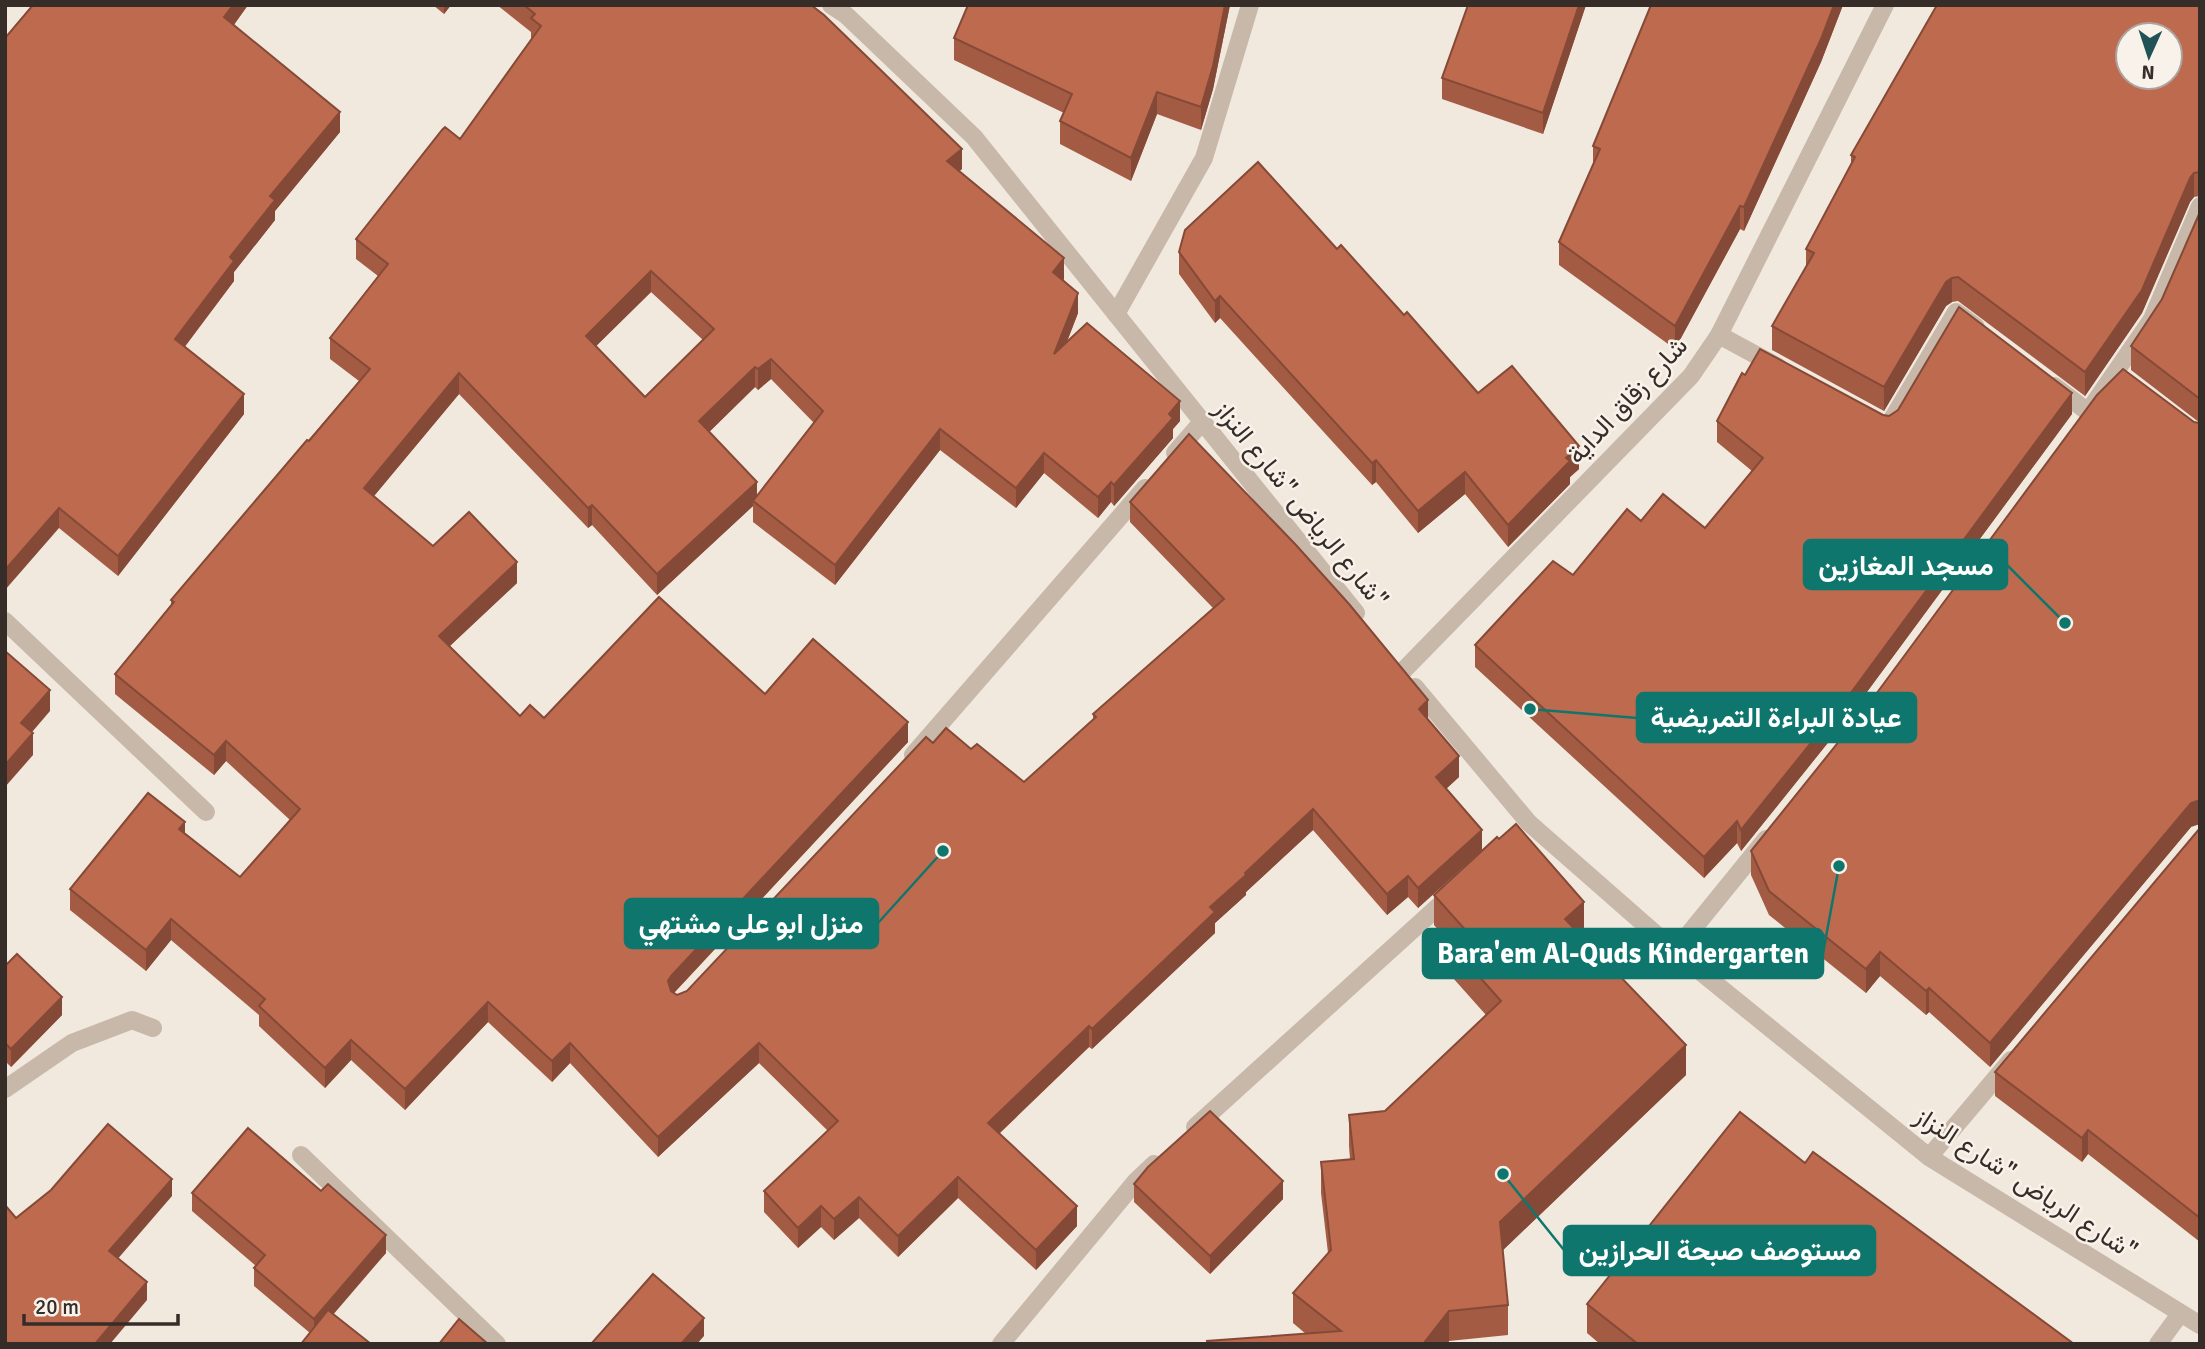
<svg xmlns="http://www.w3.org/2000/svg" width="2205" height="1349" viewBox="0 0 2205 1349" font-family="Signika,Vazirmatn,sans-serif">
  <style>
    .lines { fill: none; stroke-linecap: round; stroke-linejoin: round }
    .service { stroke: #c8b8aa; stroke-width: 18 }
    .minor { stroke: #c8b8aa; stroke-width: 18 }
    .tertiary { stroke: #c8b8aa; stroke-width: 18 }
    .wall { fill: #a35b43; fill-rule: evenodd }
    .shaded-wall { fill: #854a37 }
    .building { fill: #be6a4e; stroke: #854a37; stroke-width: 2; fill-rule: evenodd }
    .labels { text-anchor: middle; stroke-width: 5; stroke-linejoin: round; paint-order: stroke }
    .street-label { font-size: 26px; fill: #362d29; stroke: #f9f2ea }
    .leader { fill: none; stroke: #0f766e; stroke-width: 2.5 }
    .callout-dot { fill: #0f766e; stroke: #f9f2ea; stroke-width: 2.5 }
    .callout { fill: #0f766e; stroke: #0f766e; stroke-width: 2.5 }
    .callout-label { font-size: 28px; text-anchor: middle; font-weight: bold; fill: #fff }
  </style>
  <rect width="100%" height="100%" fill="#f1e8de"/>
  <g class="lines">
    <!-- service -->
    <g class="service">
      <polyline points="1195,1127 1452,894"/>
      <polyline points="1001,1344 1136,1181 1154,1164"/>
    </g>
    <!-- minor -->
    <g class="minor">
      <polyline points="1116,314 1204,158 1250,5"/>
      <polyline points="1719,335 1778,367"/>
      <polyline points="2054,386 2088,412 2097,402"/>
      <polyline points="2092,406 2152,319 2200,206"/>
      <polyline points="1885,425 1888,426 1956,312 1976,327"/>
      <polyline points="1175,453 1202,422"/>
      <polyline points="5,621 206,812"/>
      <polyline points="1402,672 1691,376 1719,335 1885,5"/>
      <polyline points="913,755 1145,488"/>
      <polyline points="1675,951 1766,839"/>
      <polyline points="5,1089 72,1043 132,1020 153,1028"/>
      <polyline points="301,1155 497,1344"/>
      <polyline points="1929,1157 2011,1060"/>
      <polyline points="2158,1344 2180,1314"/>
    </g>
    <!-- tertiary -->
    <g class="tertiary">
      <polyline points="831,5 846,15 974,137 1356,613"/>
      <polyline points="1415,687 1529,823 1675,951 1929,1157 2200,1325"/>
    </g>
  </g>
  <!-- wall -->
  <g class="wall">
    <polygon points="33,5 248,5 234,25 340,132 275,211 275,220 234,272 234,281 184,347 244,414 118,576 59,528"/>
    <polygon points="433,5 451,5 444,14"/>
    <path d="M497,5H811L962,169L959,171L1064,279L1063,280L1078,313L1067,342L1180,421L1173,429V438L1114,506L1111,502L1098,518L1044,473L1016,508L940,450L835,585L753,522V506L657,595L592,525L588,528L459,394L374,496L433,546L517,583L450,646L520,716L544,718L765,694L908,742L674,993L677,995L687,991L933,743L971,749L1024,782L1093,720V714L1213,608L1130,522V502L1428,720L1459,777L1446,789L1482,850L1418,908L1408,897L1387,915L1313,830L1246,892V895L1215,923V933L1092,1049L1089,1047L999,1134L1077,1226L1036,1270L958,1198L898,1257L859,1218L834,1240L821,1227L798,1248L764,1212V1191L828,1131L759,1063L658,1157L570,1063L552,1082L488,1022L405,1110L351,1060L325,1088L259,1026V1015L171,940L146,971L70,910V889L185,833L240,877L290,820L226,761L214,775L115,694V674L171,605V600L359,381L330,359V338L378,276L356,259V239L460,139L531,39V32ZM651,292L703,340L645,397L596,346ZM771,379L814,423L757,496L709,432L755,387L758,390Z"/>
    <polygon points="968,5 1230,5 1213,89 1201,130 1157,114 1131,181 1060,144 1060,121 1064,113 954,60 954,38"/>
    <polygon points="1586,5 1543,134 1442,99 1442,78"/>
    <polygon points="1651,5 1843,5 1821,62 1744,231 1740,229 1675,349 1559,265 1559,242 1593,164 1593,146"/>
    <polygon points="2200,5 2200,196 2194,197 2190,202 2142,313 2085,396 1958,301 1952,302 1946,306 1884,411 1772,350 1772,326 1806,266 1806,249 1851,165 1851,155"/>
    <polygon points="2200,212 2200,423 2131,370 2131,346 2162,299"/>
    <polygon points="1337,249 1404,315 1478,393 1579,469 1570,477 1570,484 1508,547 1465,494 1418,533 1376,482 1372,485 1220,318 1215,323 1179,274 1179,252"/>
    <polygon points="1745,375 1889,416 2072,414 1847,719 1741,851 1737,843 1704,878 1475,667 1475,645 1573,575 1641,521 1705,528 1752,471 1717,442 1717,421"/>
    <polygon points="2194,422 2191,827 1990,1067 1929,1012 1926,1015 1880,976 1866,993 1769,915 1751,875 1751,851"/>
    <polygon points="2200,828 2200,1242 2088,1154 2082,1162 1995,1096 1995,1072"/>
    <polygon points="1434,895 1584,933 1581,936 1686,1075 1503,1250 1508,1305 1508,1335 1449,1341 1447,1344 1207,1344 1306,1334 1293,1323 1293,1293 1328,1253 1321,1193 1321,1162 1350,1159 1349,1146 1349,1115 1385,1111 1486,1015 1453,978 1453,947 1434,925"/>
    <polygon points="5,966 62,1015 11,1067 5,1061"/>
    <polygon points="1805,1163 2074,1344 1600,1344 1587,1333 1587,1304"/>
    <polygon points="1134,1184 1283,1199 1210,1274 1134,1202"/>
    <polygon points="192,1193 386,1253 310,1333 254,1286 254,1268 256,1266 192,1211"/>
  </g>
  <!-- shaded-wall -->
  <g class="shaded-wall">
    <polygon points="233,5 248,5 224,38 224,17"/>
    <polygon points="444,5 451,5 444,14"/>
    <polygon points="1225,5 1230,5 1213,89 1201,130 1201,107"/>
    <polygon points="1579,5 1586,5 1543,134 1543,113"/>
    <polygon points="1834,5 1843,5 1821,62 1744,231 1744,207"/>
    <polygon points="1157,92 1157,114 1131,181 1131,158"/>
    <polygon points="340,112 340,132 275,211 275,220 234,272 234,281 175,360 175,339 270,196"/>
    <polygon points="962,149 962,169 947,182 947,161"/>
    <polygon points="2194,173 2194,197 2190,202 2142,313 2085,396 2085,372 2190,178"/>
    <polygon points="1740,206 1740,229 1675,349 1675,326"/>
    <polygon points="1064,258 1064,279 1053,292 1053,272"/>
    <polygon points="651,271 651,292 586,356 586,336"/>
    <polygon points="1952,278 1952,302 1946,306 1884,411 1884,387 1946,282"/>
    <polygon points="1078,293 1078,313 1054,374 1054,354"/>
    <polygon points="1220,296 1220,318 1215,323 1215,301"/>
    <polygon points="771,359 771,379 758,390 758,369"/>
    <polygon points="755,367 755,387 699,442 699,421"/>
    <polygon points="459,373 459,394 364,508 364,488"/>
    <polygon points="2072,393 2072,414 1847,719 1741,851 1741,830"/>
    <polygon points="244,394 244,414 118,576 118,556"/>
    <polygon points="1180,401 1180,421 1173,429 1173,438 1114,506 1114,485"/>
    <polygon points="940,429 940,450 835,585 835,565"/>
    <polygon points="1579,446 1579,469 1570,477 1570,484 1508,547 1508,525 1566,458"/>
    <polygon points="1044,453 1044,473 1016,508 1016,488"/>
    <polygon points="1376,460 1376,482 1372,485 1372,463"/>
    <polygon points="1465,472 1465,494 1418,533 1418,511"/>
    <polygon points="757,482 757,502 753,501 753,506 657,595 657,574"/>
    <polygon points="1111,482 1111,502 1098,518 1098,497"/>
    <polygon points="592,505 592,525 588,528 588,508"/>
    <polygon points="59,508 59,528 5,590 5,570"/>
    <polygon points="517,562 517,583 439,656 439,636"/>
    <polygon points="50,690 50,711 21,745 21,723"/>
    <polygon points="1428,700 1428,721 1419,709"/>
    <polygon points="908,722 908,742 671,996 668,981 671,976"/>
    <polygon points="33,733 33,755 5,787 5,765"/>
    <polygon points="226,741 226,761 214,775 214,755"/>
    <polygon points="1459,756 1459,777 1436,798 1436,777"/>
    <polygon points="2200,800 2200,824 2191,827 1990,1067 1990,1043 2191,803"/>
    <polygon points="1313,809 1313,830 1246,892 1246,895 1215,923 1215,933 1092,1049 1092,1029 1210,907"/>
    <polygon points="1737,821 1737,843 1704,878 1704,857"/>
    <polygon points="185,822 185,843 179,829"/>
    <polygon points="1482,830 1482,850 1418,908 1418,888"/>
    <polygon points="1408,876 1408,897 1387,915 1387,894"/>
    <polygon points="1584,902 1584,933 1565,949 1565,919"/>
    <polygon points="171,919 171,940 146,971 146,950"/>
    <polygon points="1880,952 1880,976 1866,993 1866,969"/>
    <polygon points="1929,988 1929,1012 1926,1015 1926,991"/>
    <polygon points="62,997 62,1015 11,1067 11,1049"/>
    <polygon points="488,1002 488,1022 405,1110 405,1089"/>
    <polygon points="1089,1026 1089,1047 988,1144 988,1123"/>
    <polygon points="351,1040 351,1060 325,1088 325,1068"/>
    <polygon points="570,1043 570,1063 552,1082 552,1061"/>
    <polygon points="759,1043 759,1063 658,1157 658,1137"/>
    <polygon points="1686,1045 1686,1075 1500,1253 1500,1222"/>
    <polygon points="2088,1130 2088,1154 2082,1162 2082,1138"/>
    <polygon points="958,1177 958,1198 898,1257 898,1236"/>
    <polygon points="172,1179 172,1196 109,1269 109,1251"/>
    <polygon points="1283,1181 1283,1199 1210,1274 1210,1256"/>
    <polygon points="859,1197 859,1218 834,1240 834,1219"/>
    <polygon points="821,1206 821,1227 798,1248 798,1228"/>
    <polygon points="1077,1206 1077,1226 1036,1270 1036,1250"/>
    <polygon points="386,1235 386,1253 314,1337 314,1319"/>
    <polygon points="147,1282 147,1300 110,1344 95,1344"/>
    <polygon points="1449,1311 1449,1341 1447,1344 1423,1344"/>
    <polygon points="704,1318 704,1336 697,1344 681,1344"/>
  </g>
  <!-- building -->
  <g class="building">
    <polygon points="33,5 233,5 224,17 340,112 270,196 275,200 230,257 234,261 175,339 244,394 118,556 59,508 5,570 5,38"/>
    <path d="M524,5H811L824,15L962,149L947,161L1064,258L1053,272L1078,293L1054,354L1087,323L1180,401L1169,414L1173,418L1114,485L1111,482L1098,497L1044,453L1016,488L940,429L835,565L753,501L823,411L771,359L758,369L755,367L699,421L757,482L657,574L592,505L588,508L459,373L364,488L433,546L469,512L517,562L439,636L520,716L530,705L544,718L659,597L765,694L813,639L908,722L671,976L668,981L671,991L677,995L687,991L926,737L933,743L946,728L971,749L977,744L1024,782L1096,717L1093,714L1224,599L1130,502L1189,434L1296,545L1349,604L1428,700L1419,709L1459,756L1436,777L1482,830L1418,888L1408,876L1387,894L1313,809L1245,873L1246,875L1210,907L1215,912L1092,1029L1089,1026L988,1123L1077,1206L1036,1250L958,1177L898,1236L859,1197L834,1219L821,1206L798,1228L764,1191L838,1121L759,1043L658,1137L570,1043L552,1061L488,1002L405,1089L351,1040L325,1068L259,1006L265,999L171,919L146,950L70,889L148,793L185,822L179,829L240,877L300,809L226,741L214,755L115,674L174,602L171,600L307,440L309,441L370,369L330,338L388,264L356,239L442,130L445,127L460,139L541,26L531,18L535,14ZM651,271L714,329L645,397L586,336Z"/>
    <polygon points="968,5 1225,5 1213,66 1201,107 1157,92 1131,158 1060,121 1072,94 954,38"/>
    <polygon points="1468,5 1579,5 1543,113 1442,78"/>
    <polygon points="1651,5 1834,5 1821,39 1744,207 1740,206 1675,326 1559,242 1600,149 1593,146"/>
    <path d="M1937,5H2200V172L2194,173L2190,178L2142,290L2085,372L1958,277L1952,278L1946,282L1884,387L1772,326L1814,253L1806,249L1855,157L1851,155ZM2128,35H2170V77H2128Z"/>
    <polygon points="1258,162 1337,249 1341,245 1404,315 1407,312 1478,393 1512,366 1579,446 1566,458 1570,461 1508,525 1465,472 1418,511 1376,460 1372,463 1220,296 1215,301 1179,252 1185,230"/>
    <polygon points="2200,212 2200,399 2131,346 2162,299"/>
    <polygon points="1959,307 2072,393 1847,698 1741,830 1737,821 1704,857 1475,645 1553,561 1573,575 1627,509 1641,521 1663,494 1705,528 1763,458 1717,421 1742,373 1745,375 1760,349 1883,415 1889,416 1898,410"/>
    <polygon points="2123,369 2194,422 2200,423 2200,800 2191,803 1990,1043 1929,988 1926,991 1880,952 1866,969 1769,891 1751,851 1865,709 2097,395"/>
    <polygon points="5,651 50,690 21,723 33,733 5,765"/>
    <polygon points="1516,824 1584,902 1565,919 1686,1045 1500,1222 1508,1305 1449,1311 1423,1344 1208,1344 1207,1341 1341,1331 1293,1293 1331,1250 1321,1162 1354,1159 1349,1115 1385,1111 1501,1001 1453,947 1469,934 1434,895 1497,837 1499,839"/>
    <polygon points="2200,828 2200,1218 2088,1130 2082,1138 1995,1072"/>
    <polygon points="17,954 62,997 11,1049 5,1043 5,966"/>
    <polygon points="1210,1111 1283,1181 1210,1256 1134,1184 1148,1167"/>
    <polygon points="1740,1112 1805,1163 1813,1152 2074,1344 1638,1344 1587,1304"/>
    <polygon points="108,1124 172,1179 109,1251 147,1282 95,1344 5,1344 5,1205 16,1218 51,1190"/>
    <polygon points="248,1128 321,1191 328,1184 386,1235 314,1319 254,1268 265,1255 192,1193"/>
    <polygon points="653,1274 704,1318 681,1344 591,1344"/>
    <polygon points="328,1310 371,1344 301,1344"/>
    <polygon points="459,1319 488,1344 439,1344"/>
  </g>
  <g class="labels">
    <!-- street labels -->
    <g class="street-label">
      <text transform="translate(1627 400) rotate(-47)" y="9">شارع زقاق الداية</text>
      <text transform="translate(1301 504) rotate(51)" y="9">شارع الرياض "شارع النزاز"</text>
      <text transform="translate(2026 1183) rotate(33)" y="9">شارع الرياض "شارع النزاز"</text>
    </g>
  </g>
  <!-- callouts -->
  <path class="leader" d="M2065 623L2007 565M1530 709L1637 718M943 851L878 923M1839 866L1823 953M1503 1174L1564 1250"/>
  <g class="callout-dot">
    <circle cx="2065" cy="623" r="7"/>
    <circle cx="1530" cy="709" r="7"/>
    <circle cx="943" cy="851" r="7"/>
    <circle cx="1839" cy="866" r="7"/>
    <circle cx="1503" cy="1174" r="7"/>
  </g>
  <g class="callout">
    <rect x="1804" y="540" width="203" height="49" rx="7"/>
    <rect x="1637" y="693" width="279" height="49" rx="7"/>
    <rect x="625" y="899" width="253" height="49" rx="7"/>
    <rect x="1423" y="929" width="400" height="49" rx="7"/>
    <rect x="1564" y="1226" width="311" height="49" rx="7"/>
  </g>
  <g class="callout-label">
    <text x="1906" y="575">مسجد المغازين</text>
    <text x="1776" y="727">عيادة البراءة التمريضية</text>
    <text x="751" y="933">منزل ابو على مشتهي</text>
    <text x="1623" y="963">Bara'em Al-Quds Kindergarten</text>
    <text x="1720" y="1260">مستوصف صبحة الحرازين</text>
  </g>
  <!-- border -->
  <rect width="2205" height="1349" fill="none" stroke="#362d29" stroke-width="14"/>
  <!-- north arrow -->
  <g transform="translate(2149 56) rotate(183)"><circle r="33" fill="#f9f2ea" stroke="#aba39d" stroke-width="2"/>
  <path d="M0-5L12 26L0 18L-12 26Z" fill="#215255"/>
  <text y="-10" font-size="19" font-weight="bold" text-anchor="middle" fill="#362d29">N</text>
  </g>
  <!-- scale -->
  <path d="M24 1314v10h154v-10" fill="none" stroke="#362d29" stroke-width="3.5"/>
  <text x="35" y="1314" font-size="21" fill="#362d29" stroke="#f9f2ea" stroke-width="5" paint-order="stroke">20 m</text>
</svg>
